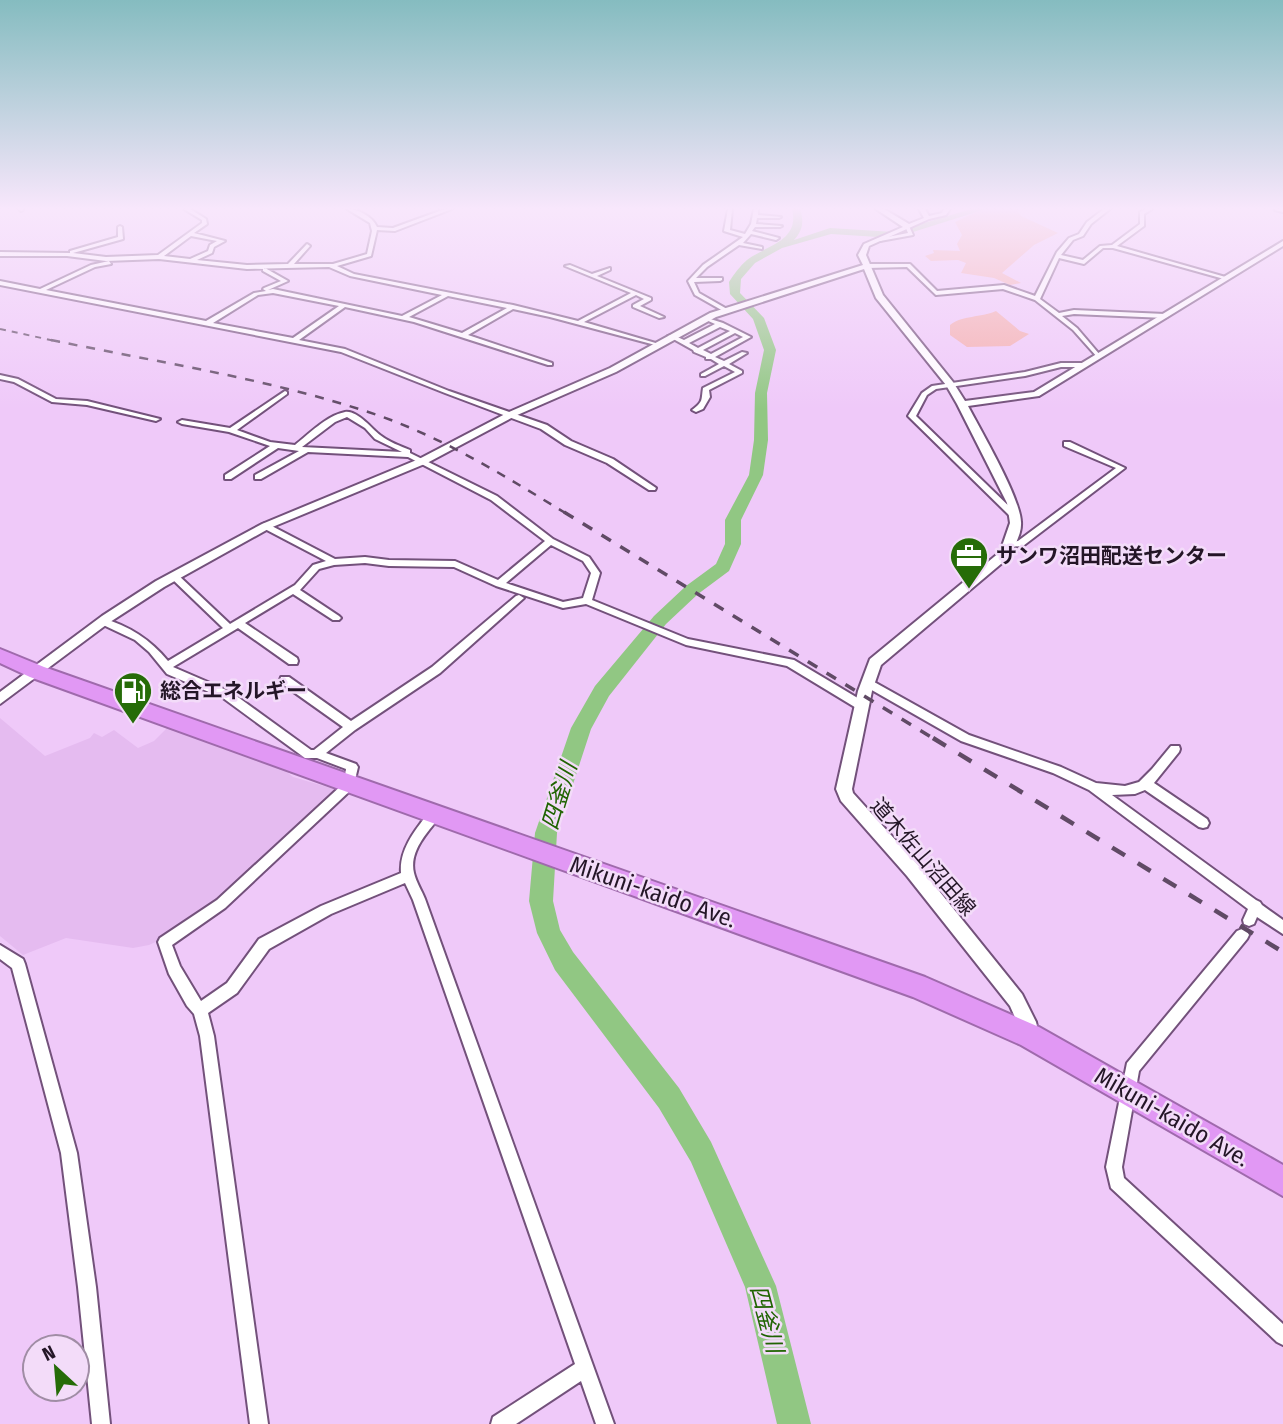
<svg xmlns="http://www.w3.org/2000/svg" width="1283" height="1424" viewBox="0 0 1283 1424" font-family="'Fira Sans Condensed','Noto Sans JP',sans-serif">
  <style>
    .built { fill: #e5bbf0 }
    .green { fill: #f4aeae }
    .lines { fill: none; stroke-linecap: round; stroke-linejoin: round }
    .river { fill: #91c783; fill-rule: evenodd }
    .street-casing { stroke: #73517b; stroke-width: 4 }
    .secondary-casing { stroke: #73517b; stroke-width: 4 }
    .highway-casing { stroke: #9f6aac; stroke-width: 4 }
    .street { fill: #fff; fill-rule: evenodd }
    .secondary { fill: #fff; fill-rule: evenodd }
    .highway { fill: #e198f4; fill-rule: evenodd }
    .rail-far3 { stroke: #604a65; stroke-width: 2; stroke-dasharray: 6 6; stroke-linecap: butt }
    .rail-far2 { stroke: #604a65; stroke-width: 2.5; stroke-dasharray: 9 9; stroke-linecap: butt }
    .rail-far1 { stroke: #604a65; stroke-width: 3.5; stroke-dasharray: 11 11; stroke-linecap: butt }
    .rail { stroke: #604a65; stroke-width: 4.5; stroke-dasharray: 15 15; stroke-linecap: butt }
    .labels { text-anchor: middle; stroke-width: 5; stroke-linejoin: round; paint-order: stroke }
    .poi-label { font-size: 21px; font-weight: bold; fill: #241627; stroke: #f3dcf9; text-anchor: start }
    .street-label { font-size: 21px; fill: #241627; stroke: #f3dcf9 }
    .water-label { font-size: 23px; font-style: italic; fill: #206402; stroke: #f3dcf9 }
    .near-street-label { font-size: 24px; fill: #241627; stroke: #f3dcf9 }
  </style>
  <rect width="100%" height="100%" fill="#efc9f9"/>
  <!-- built -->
  <polygon class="built" points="0,718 45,756 90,738 94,733 102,737 114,730 138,748 154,741 169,726 275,762 293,777 341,791 220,902 166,937 149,945 133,948 66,938 23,955 0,936"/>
  <!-- green -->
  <g class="green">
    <polygon points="983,209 1023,209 1018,211 1021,216 1058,233 1034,245 1002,273 1021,283 1010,285 994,278 961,273 966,263 958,260 931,261 925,256 934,253 933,250 960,251 957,244 962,235 955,222"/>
    <path d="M996,311L1020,331L1029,334L1010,346L967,347L950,335V325C963,315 980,318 996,311Z"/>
  </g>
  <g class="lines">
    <!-- river -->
    <path class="river" d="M792,209H800C804,222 803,230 794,240L830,228L894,232L971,209H986L894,238L831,234L782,248L755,263L741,279L740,293L764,318L776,350L767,393L768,440L763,475L741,520V544L729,571L698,594L666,624L609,696L591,729L557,833L553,901L560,930L573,952L679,1088L711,1142L776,1286L811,1424H777L745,1287L691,1162L659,1108L555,970L537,933L529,901L535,833L571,728L595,686L654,616L686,586L716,564L725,544V520L749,475L754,440L755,393L764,350L753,319L730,294L729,282C734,274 740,266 747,260C767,245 800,241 792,209Z"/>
    <!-- street casing -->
    <g class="street-casing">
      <g id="street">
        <polygon points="19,209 23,209 23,210 21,211"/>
        <path d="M184,209H190L206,219L207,224L194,233L225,241L214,247L212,253L197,260L247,265L288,264L307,244L310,246L294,264H333L367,254L372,231L370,223L347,209C358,209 372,216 377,227L393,228L445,209H452L395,231L377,230L371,256L337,266L354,274L513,305L578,321L631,293L565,266L570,265L592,274L610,268V270L597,276L651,298V300L640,306L664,317L659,318L633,307V305L644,299L636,295L584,322L659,344V346L550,317L513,309L468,335L552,363V365H548L414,322L345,307L299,340L345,349L449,391L547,425L571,441L613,459L656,488L655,490H649L607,463L565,445L541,429L445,393L341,352L0,285V281L40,289L91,265L109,261L111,264L95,267L46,290L206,321L254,293L266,291L263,289L264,288L281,281L263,271V269L265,268L288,281L268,290L273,289L402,316L442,295L350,276L329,267L247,269L159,259L106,261L67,256H0V252L70,253V251L118,237V227L120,226L122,227L123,239L73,253L106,257L158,255L202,223V220ZM191,236L217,241L210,245L208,251L190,259L164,256ZM273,293L339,306L293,338L213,323L258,295ZM448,296L507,308L462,333L409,317Z"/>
        <polygon points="728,209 732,209 730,230 745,234 751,224 754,209 758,209 758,215 781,217 779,218 757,218 756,224 782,226 780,227 755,227 752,231 779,238 776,240 751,234 743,243 762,247 762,249 739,245 707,267 696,278 722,278 722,280 720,281 694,282 699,293 727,309 728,310 725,312 695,295 688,281 703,265 743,237 724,231"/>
        <polygon points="1104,209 1110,209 1091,224 1083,236 1073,240 1061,255 1083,260 1100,246 1112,245 1140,224 1140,212 1146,209 1152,209 1144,214 1144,226 1117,246 1229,278 1224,279 1113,248 1103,248 1084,264 1059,258 1040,299 1059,313 1074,310 1165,314 1168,316 1165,318 1074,314 1062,316 1077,328 1100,355 1101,356 1098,358 1073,330 1035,300 1003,289 936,295 907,267 867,268 864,266 867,264 910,264 937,291 1004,285 1035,296 1057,252 1069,238 1079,234 1087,222"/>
        <polygon points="1275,209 1283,209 1283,212 1275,210"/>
        <polygon points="907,225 909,226 913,235 880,241 877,239 908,233 905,226"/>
        <path d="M704,317L723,323L751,337L715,357L724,361L742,352L747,353L729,364L742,371V373L709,390L710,397L703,409L696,412L692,410C704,401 701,400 703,388L735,372L724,366L705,376H701V374L719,364L711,359H706V357L694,352L693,350L668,336L673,335L684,340L715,324L704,319ZM720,327L730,331L698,348L689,343ZM735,333L743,337L711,354L703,350Z"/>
        <polygon points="1061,363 1084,363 1087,365 1084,367 1061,367 1025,376 936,389 927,395 916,416 1019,516 1018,518 1012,518 908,416 922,393 932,386 1025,372"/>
        <polygon points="0,375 18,379 56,399 87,401 160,419 156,421 87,405 52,402 14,382 0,379"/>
        <path d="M285,391L287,392V394L237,430L270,442L295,445C309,434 326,416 345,412C357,410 372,429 380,435C389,442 400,446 410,450V453L497,496L553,539L589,557L600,573L592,600L688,639L794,660L866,703L867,706L866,709H858L787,666L686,645L586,604L563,608L496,586L454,567L389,566L365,563L334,565L319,569L300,590L339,616L341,618L339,620H333L293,594L245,623L297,658L298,661L297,664H289L238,628L173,667L231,692L311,750H314L343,727L281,683L280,680L281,677H289L351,721L432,667L516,596L519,595L524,598L440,673L355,730L326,753L356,764L358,767L353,788L225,908L172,945L180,966L201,1001L227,983L259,939L321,906L401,873C399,849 416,829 430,811L434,810L438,811L440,815L438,819C426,834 409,852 414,873C416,882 422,891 425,899L614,1424H596L581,1381L516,1424H491L493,1417L575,1364L413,900L405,883L331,914L269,949L237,993L208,1013L214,1036L268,1424H250L200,1036L194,1014L187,1006L169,974L158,942L160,938L217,900L344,783L346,769L317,758H305L223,698L167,674L149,652L135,640L99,623L97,621L102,618C129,626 150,639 168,661L223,628L171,578V574H177L230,624L295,585L313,565L326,561L263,528V524L266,523L335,559L365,557L389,560L455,561L498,580L545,541L491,500L408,457L308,452L261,479H255V475L299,451L278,448L231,479H225V475L270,446L229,432L182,424L178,422L182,420L230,428ZM347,417L365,428L375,439L402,452L302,447L335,422ZM551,545L583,561L591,573L583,598L563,602L506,583Z"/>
        <polygon points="1064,442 1070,442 1125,468 1023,546 1007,547 1007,543 1018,541 1116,468 1064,446"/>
        <polygon points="867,678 969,735 1061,767 1096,783 1125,786 1139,782 1152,769 1171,746 1179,746 1180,749 1179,752 1154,783 1207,819 1209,823 1207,827 1203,828 1199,827 1145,790 1135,794 1112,795 1256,900 1260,902 1262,905 1283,920 1283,934 1257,917 1254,924 1249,926 1244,924 1243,920 1248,909 1089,790 1053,773 961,741 863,685 862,682"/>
        <polygon points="1242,929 1247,931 1249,935 1247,939 1139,1071 1122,1167 1124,1178 1283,1324 1283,1345 1277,1342 1111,1188 1106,1167 1127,1063 1237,931"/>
        <polygon points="0,945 23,959 25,964 77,1153 96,1287 110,1424 92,1424 78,1287 61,1153 12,968 0,959"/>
      </g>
    </g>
    <!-- secondary casing -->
    <g class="secondary-casing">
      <path id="secondary" d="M876,209H884L909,224L924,218L919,209H925L929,216L942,213L944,209H950L946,215L929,219L869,246L866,255L883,295L953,382L965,401L1034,392L1283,241V246L1039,396L968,406C981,431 1020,497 1021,522C1022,534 1014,547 1008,558L881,665L872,691L852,789L853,793L919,866L1022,994L1036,1022L1039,1036L1037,1043L1030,1045L1023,1043L1018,1024L1010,1006L907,876L841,801L836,789L858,691L870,659L1000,552L1010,523L1007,503L957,404L946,385L876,298L864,269L716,317L616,372L515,416L427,463L270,528L164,587L110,622L0,704V692L102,616L156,581L262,524L419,459L509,412L610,368L710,313L863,265L858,255L864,244L903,227Z"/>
    </g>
    <!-- highway casing -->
    <g class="highway-casing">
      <polygon id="highway" points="0,649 44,667 925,977 1039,1027 1283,1165 1283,1196 1021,1045 913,997 30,677 0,663"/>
    </g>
    <!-- street -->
    <use href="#street" class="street"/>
    <!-- secondary -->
    <use href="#secondary" class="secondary"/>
    <!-- highway -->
    <use href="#highway" class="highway"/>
    <!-- rail-far3 -->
    <polyline class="rail-far3" points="0,329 60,342"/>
    <!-- rail-far2 -->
    <path class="rail-far2" d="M51,340C162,363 277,380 383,417C449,441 508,478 567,514"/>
    <!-- rail-far1 -->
    <polyline class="rail-far1" points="564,512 936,740"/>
    <!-- rail -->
    <polyline class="rail" points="933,738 1283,952"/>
  </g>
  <!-- sky -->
  <linearGradient id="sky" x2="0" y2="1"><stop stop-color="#85bcc0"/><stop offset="0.51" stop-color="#f8e7fc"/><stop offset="1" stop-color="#f8e7fc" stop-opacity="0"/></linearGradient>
  <rect width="1283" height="409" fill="url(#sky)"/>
  <!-- icons -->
  <defs>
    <g id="office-pin" transform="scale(2.0125)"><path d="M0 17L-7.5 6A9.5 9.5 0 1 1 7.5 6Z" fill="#266c08" stroke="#f3dcf9"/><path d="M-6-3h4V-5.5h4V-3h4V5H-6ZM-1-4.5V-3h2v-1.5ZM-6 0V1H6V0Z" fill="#fff"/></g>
    <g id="fuel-pin" transform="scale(2.0125)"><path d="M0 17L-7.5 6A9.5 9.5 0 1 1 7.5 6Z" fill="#266c08" stroke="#f3dcf9"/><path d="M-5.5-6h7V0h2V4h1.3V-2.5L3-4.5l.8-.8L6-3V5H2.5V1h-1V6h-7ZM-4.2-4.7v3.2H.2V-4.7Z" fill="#fff"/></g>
  </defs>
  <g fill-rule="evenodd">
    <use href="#office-pin" x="969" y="556"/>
    <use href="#fuel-pin" x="133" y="691"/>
  </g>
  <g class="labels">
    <!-- poi labels -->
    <g class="poi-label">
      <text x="996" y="563">サンワ沼田配送センター</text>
      <text x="160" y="698">総合エネルギー</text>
    </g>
    <!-- street labels -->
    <g class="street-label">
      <text transform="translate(923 857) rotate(49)" y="7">道木佐山沼田線</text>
    </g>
    <!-- water labels -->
    <g class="water-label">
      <text transform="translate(559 796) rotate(-73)" y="8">四釜川</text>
      <text transform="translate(767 1319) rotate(75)" y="8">四釜川</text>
    </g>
    <!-- near-street labels -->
    <g class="near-street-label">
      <text transform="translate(653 892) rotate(19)" y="8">Mikuni-kaido Ave.</text>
      <text transform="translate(1172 1117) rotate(30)" y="8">Mikuni-kaido Ave.</text>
    </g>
  </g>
  <!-- north arrow -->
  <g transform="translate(56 1368) rotate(334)"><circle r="33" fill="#f3dcf9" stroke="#a08da5" stroke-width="2"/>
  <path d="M0-5L12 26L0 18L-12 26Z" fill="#266c08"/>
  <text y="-10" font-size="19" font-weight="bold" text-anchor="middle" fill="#241627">N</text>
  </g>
</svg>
